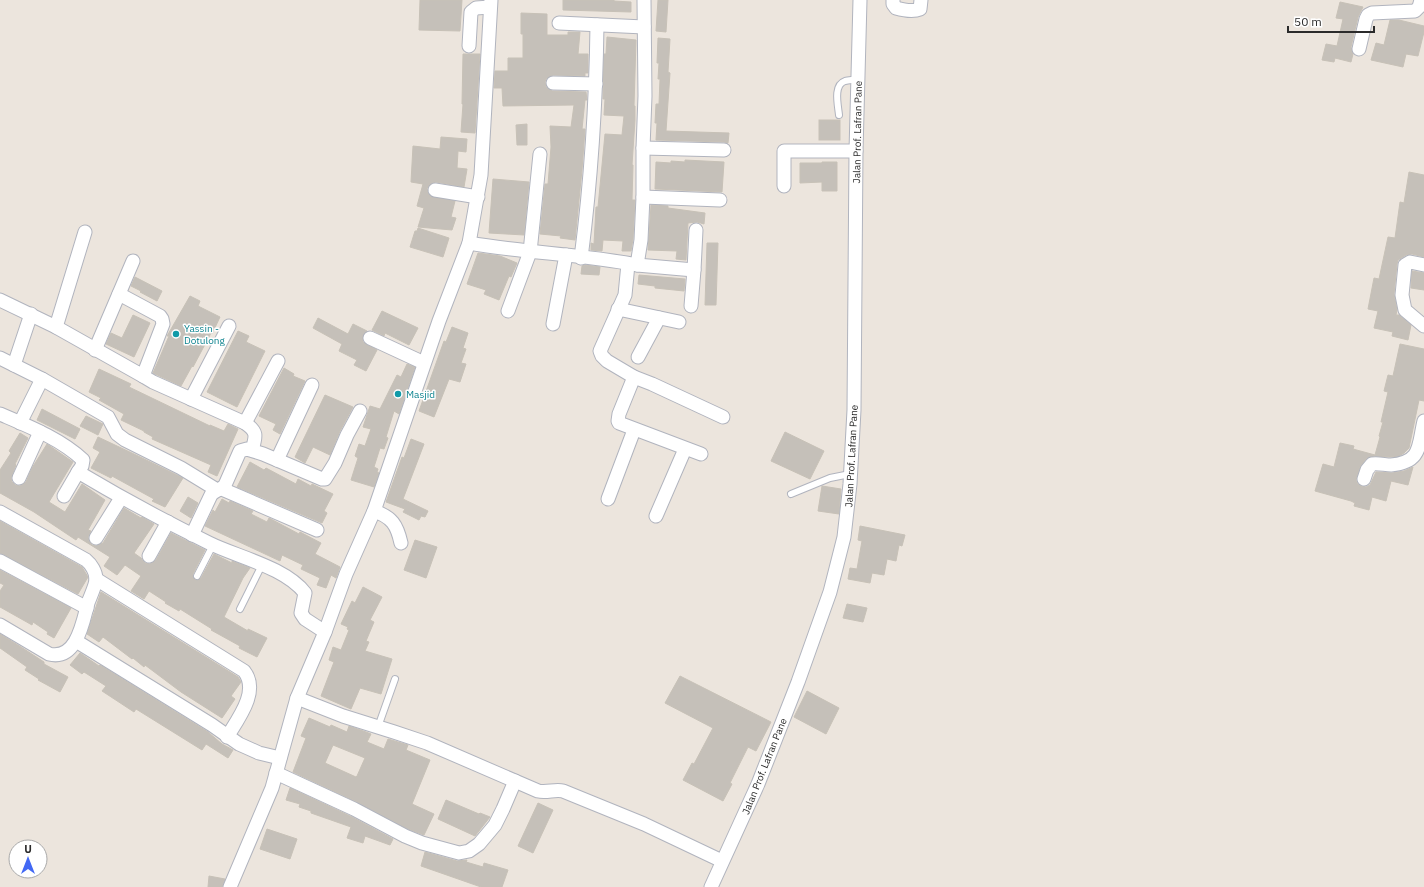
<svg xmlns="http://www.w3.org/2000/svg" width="1424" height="887" viewBox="0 0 1424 887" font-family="'IBM Plex Sans',sans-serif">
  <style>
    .building { fill: #c5c0b9; stroke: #c7c1b7; fill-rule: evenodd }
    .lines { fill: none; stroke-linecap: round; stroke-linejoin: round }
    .service-casing { stroke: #b1b4be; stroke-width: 8 }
    .minor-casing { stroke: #b1b4be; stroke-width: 15 }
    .service { stroke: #fff; stroke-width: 6 }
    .minor { stroke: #fff; stroke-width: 13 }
    .culture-dot { fill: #0f9aa8; stroke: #fff; stroke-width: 1.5 }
    .labels { text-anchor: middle; stroke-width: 3; stroke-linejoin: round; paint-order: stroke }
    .street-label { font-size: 10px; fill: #2b2b2b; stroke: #fff }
    .culture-label { font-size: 10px; fill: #0d838f; stroke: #fff; text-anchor: start }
  </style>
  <rect width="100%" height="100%" fill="#ece5dd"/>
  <!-- building -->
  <g class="building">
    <polygon points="420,0 462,0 460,31 419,30"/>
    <polygon points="563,0 614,0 614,1 631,2 631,12 563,10"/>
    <polygon points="658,0 668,0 666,32 656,31"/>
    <polygon points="1340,2 1363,7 1358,17 1351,47 1353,54 1351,62 1335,58 1334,62 1322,60 1326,44 1337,46 1343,19 1336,18"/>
    <polygon points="521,13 547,14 547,35 568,35 568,32 580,32 578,54 588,54 588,73 585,73 585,76 553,75 546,79 545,82 546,87 552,91 586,92 587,100 585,100 582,129 585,129 582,170 575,240 560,238 561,236 540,234 545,184 548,184 551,147 550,126 571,127 574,105 503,106 502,88 494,88 495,71 508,71 508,58 523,58 523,34 521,34"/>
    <polygon points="1390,20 1399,20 1424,26 1424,32 1418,56 1406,54 1403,67 1371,60 1376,43 1384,45"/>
    <polygon points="607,37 636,40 634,106 635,106 635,120 632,165 633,165 632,200 635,200 633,239 631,251 622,251 623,241 603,240 602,251 591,250 591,243 594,244 596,207 598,207 605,134 622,135 624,116 604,115 605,99 603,99 604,54 606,54"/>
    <polygon points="658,38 670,39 668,72 670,73 666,131 729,133 728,143 724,142 656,140 657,123 655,123 656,104 659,104 660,79 658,79 659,63 657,63"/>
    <polygon points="463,54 480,54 475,133 461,132 463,104 462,104"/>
    <rect x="819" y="120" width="21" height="20"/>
    <polygon points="527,124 527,145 517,145 516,125"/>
    <polygon points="441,137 467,139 466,152 458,151 457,168 467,169 464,187 436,182 432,183 427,188 428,193 430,196 455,201 451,217 456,218 452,230 418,227 424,208 417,206 423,184 411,182 413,146 440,149"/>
    <polygon points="685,160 724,162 722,192 655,189 656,162 671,163 671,161 685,162"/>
    <polygon points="822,162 837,162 837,191 822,191 822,182 800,183 800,163 822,163"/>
    <polygon points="1409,172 1424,175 1424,257 1412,254 1406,255 1398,260 1397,264 1394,294 1397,310 1396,315 1399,315 1411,325 1408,340 1392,336 1393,332 1374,328 1378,311 1368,309 1374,278 1379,279 1388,237 1395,238 1400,202 1404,203"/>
    <polygon points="493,179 529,182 524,235 489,233"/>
    <polygon points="651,205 668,206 668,208 705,213 704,224 697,222 688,223 686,260 676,259 677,251 648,250"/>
    <polygon points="418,228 449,238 443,257 410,247 415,231 417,231"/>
    <polygon points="707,243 718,243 716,305 705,305"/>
    <polygon points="478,253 500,256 517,263 511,277 509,276 499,300 484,294 486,290 467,284"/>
    <polygon points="585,265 600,267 599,275 581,274 582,266"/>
    <polygon points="1412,271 1424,273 1424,290 1411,288"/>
    <polygon points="639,275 685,279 684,291 655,288 655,286 638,284"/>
    <polygon points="135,277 162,291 157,301 140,292 141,291 131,286"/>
    <polygon points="190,296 200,301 198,306 220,317 212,334 211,333 193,367 192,366 181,386 153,373 169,336 167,336"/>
    <polygon points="382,311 418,328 409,345 385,333 384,336 372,330"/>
    <polygon points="133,315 150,323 134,357 106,344 111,333 122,338"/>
    <polygon points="318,318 348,334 353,324 367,331 363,335 363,342 377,350 366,371 354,365 357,360 339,351 342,344 313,328"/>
    <polygon points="452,327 468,333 463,348 466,349 461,363 466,364 460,382 449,379 434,417 419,411 444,341 446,342"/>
    <polygon points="238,331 249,336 246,342 265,351 237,407 207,392"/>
    <polygon points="1400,344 1424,349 1424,401 1419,400 1409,448 1404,453 1399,456 1390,457 1374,456 1366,459 1360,467 1356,480 1358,484 1361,486 1366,487 1370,485 1376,472 1392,473 1404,471 1413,467 1408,485 1391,481 1386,501 1372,497 1369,510 1354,506 1355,503 1351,501 1315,491 1323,464 1334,467 1340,443 1354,446 1353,449 1375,455 1380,437 1379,436 1383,422 1381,422 1388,392 1384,391 1388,375 1393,376"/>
    <polygon points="407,364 415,367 399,414 394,411 386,437 388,438 384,449 380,448 374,467 378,469 377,472 379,473 374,487 351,480 358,458 355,456 359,444 365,446 371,429 363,427 370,406 380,409 397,375 401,377"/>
    <polygon points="284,368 294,374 293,376 305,381 280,434 273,430 276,424 259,416"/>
    <polygon points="99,369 131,384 129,387 210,426 210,425 224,431 228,424 238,429 217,476 208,472 211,465 152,439 153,437 144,432 144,431 121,420 124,414 99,400 101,398 89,392"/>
    <polygon points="325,395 353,407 340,431 330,455 313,447 305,463 295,457"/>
    <polygon points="42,409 80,429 75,439 37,420"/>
    <polygon points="86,416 103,424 98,435 80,426"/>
    <polygon points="785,432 824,451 810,479 771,461"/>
    <polygon points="20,433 28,438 15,464 16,465 11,478 12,482 15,485 20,486 26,482 32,468 47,444 73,462 49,502 65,512 82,484 105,500 88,530 91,531 88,537 89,541 92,545 96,546 103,543 124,508 141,518 142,517 154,524 134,553 141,558 145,563 150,564 156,560 171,533 205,550 193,574 193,578 195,580 201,578 214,554 232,563 232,561 250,568 243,578 224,617 248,631 248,629 267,638 257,657 239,648 240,646 211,630 212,629 180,609 179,611 165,603 166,602 149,591 144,599 131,591 141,576 125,565 117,575 104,566 110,557 78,537 76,540 34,512 0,493 0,470 11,453 9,451"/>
    <polygon points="98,437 134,454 183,478 165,507 152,501 154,499 112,476 111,478 91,468 100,452 93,448"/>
    <polygon points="411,439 424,444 403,499 428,511 425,517 421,516 419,520 403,512 405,509 386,502 402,457 404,458"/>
    <polygon points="250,462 264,470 266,468 296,484 298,479 311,486 312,484 333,494 324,511 327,513 322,523 237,487"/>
    <polygon points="822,486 841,489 839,514 818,511"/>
    <polygon points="188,497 198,503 191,518 180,511"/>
    <polygon points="222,499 229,503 230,501 253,511 251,514 267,522 269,518 299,534 300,532 321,543 315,554 340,567 336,578 331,575 326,588 317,585 320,578 301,569 303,565 282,555 280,561 205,526 213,510 215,512"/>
    <polygon points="0,521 82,567 88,577 78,594 0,553"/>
    <polygon points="860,526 905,535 902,546 899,545 896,561 887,559 884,575 872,573 870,583 848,579 850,568 857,569 862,541 858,540"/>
    <polygon points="415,540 437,547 426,578 404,570"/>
    <polygon points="0,570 71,608 54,638 47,634 48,632 33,622 32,625 0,607 0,591 4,585 0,583"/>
    <polygon points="363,587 382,597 370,620 374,622 366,641 369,642 365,651 392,659 381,694 360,688 351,709 321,696 334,662 329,660 333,647 341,650 349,630 347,629 348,627 341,624 352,601 355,603"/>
    <polygon points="101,592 238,677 241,682 231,696 235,699 222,718 181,692 145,665 144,667 133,658 132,659 103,637 99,642 87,634"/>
    <polygon points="847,604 867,608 863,622 843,618"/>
    <polygon points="0,634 21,647 44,662 44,664 68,677 60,692 38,680 39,679 25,670 27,667 0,648"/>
    <polygon points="80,653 99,666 100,665 208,732 222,744 233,750 228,758 206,744 202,750 136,709 134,712 102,691 106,686 84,672 82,674 70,665"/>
    <polygon points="680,676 771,722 756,751 748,747 730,783 732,784 723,801 683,780 692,763 694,764 713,728 665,703"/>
    <polygon points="807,691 839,708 826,734 794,717"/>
    <path d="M309,718L330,727L331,725L347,732L349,726L366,732L371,734L367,742L384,749L388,739L408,745L406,750L430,760L412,804L434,814L424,835L408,829L357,802L293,772L306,738L301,736ZM333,745L365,758L357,776L356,777L325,763Z"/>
    <polygon points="290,788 350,816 393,839 390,845 365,836 363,843 347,838 351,827 311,813 311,811 299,807 300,804 286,800"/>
    <polygon points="446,800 479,814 480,813 490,817 475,836 438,819"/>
    <polygon points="538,803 553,810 533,853 518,846"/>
    <polygon points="267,829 297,839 290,859 260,849"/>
    <polygon points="425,852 457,861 467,860 466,862 483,867 484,863 508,870 502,887 481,887 421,866"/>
    <polygon points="209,876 225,879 222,887 208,887"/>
  </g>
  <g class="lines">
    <!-- service casing -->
    <g class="service-casing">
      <g id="service">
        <path d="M839,115C838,105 833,85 845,81C849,80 854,80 858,79"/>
        <polyline points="791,494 830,478 850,474"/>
        <polyline points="197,576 213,545"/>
        <polyline points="240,609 262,565"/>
        <polyline points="378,727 395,679"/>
      </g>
    </g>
    <!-- minor casing -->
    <g class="minor-casing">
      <g id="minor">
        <path d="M893,0V4L896,8C903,10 913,12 920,9L921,0"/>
        <polyline points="559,23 644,27"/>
        <polyline points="469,46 471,12 476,8 490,7"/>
        <polyline points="1359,49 1366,19 1368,15 1372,13 1415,11 1419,7 1421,0"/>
        <polyline points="553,83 596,84"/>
        <polyline points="643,148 724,150"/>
        <polyline points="784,186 784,151 856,151"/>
        <polyline points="435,190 478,197"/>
        <polyline points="643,197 720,200"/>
        <path d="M469,243C525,253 582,254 637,265L641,240L643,197V148L645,96L644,0"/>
        <path d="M581,258C591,181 596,103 597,25"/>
        <polyline points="628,264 625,295 600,351 602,356 607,361 634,377 652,384 723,417"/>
        <polyline points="637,265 694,270 691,306"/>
        <polyline points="1424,265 1410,262 1405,265 1402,295 1405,310 1424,326"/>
        <polyline points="694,270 696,230"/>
        <polyline points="0,300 56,327 143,376 163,324 162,319 160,316 119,294"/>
        <polyline points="618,309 679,322"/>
        <polyline points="508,311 530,252 540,154"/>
        <polyline points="553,324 566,255"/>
        <polyline points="56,327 85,232"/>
        <polyline points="370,338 424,363"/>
        <polyline points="95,350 133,261"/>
        <polyline points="638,357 659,318"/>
        <polyline points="0,358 42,379 108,417 117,434 125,440 181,468 217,490"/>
        <polyline points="14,365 31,314"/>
        <path d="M143,376L153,382L245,423C258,432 256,436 252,450"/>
        <polyline points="634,377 619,414 618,421 619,423 701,454"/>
        <polyline points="191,399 229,326"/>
        <path d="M0,414C28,426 61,439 83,460L82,466L78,472C120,497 164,521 209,543C237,557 285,567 305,593L301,613L305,619L325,632"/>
        <polyline points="20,423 42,379"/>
        <polyline points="245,423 278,361"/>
        <polyline points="277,460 312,385"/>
        <polyline points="19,478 40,432"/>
        <path d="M1364,479L1367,470L1372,464C1379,463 1385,465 1391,465C1422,462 1418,446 1424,421"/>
        <polyline points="222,489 317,530"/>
        <polyline points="64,496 78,472"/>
        <polyline points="608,499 634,430"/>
        <path d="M374,511C392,517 397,525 401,543"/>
        <path d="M0,512L86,560C91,564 96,572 96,579C96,585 90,597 88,603C83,621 77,661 49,654L0,625"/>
        <polyline points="656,516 685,449"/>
        <path d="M192,535L211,495C215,490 221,490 225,485L240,451L247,449L263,454L322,479H325L335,463L347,435L360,411"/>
        <polyline points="96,538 121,498"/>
        <polyline points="149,556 168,522"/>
        <polyline points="0,561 87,608"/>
        <path d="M96,579L244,671C260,691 238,719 227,737"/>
        <polyline points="76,641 212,725 239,744 259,753 280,758"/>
        <path d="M297,698L343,716L394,732L427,743L538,791C547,793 555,789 563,791L644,824L722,861"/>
        <polyline points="276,773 354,809 405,836 422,843 459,853 469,851 479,844 495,825 503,809 515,781"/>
        <polyline points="230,887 272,788 297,698 325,632 346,574 374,511 439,321 469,243 481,175 491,0"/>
        <polyline points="711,887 758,784 798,682 830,592 844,537 850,484 854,410 856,151 860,0"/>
      </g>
    </g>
    <!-- service -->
    <use href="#service" class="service"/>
    <!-- minor -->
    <use href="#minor" class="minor"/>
  </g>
  <!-- markers -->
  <g class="culture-dot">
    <circle cx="176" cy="334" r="4"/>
    <circle cx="398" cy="394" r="4"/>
  </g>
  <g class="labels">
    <!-- street labels -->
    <g class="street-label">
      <text transform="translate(857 132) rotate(-89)" y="4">Jalan Prof. Lafran Pane</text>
      <text transform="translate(851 456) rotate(-87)" y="4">Jalan Prof. Lafran Pane</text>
      <text transform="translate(764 766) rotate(-68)" y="4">Jalan Prof. Lafran Pane</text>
    </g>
    <!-- culture labels -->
    <g class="culture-label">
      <text x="184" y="332">Yassin -<tspan x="184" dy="12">Dotulong</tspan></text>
      <text x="406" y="398">Masjid</text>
    </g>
  </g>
  <!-- north arrow -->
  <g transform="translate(28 859)"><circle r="19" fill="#ffffff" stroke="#aaaaaa"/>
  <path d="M0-3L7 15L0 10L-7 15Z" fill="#4268f4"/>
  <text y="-6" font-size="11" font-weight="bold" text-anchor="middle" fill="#2b2b2b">U</text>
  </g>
  <!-- scale -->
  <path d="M1288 26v6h86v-6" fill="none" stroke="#2b2b2b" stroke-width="2"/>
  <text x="1294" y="26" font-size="12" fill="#2b2b2b" stroke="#ffffff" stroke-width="3" paint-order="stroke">50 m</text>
</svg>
